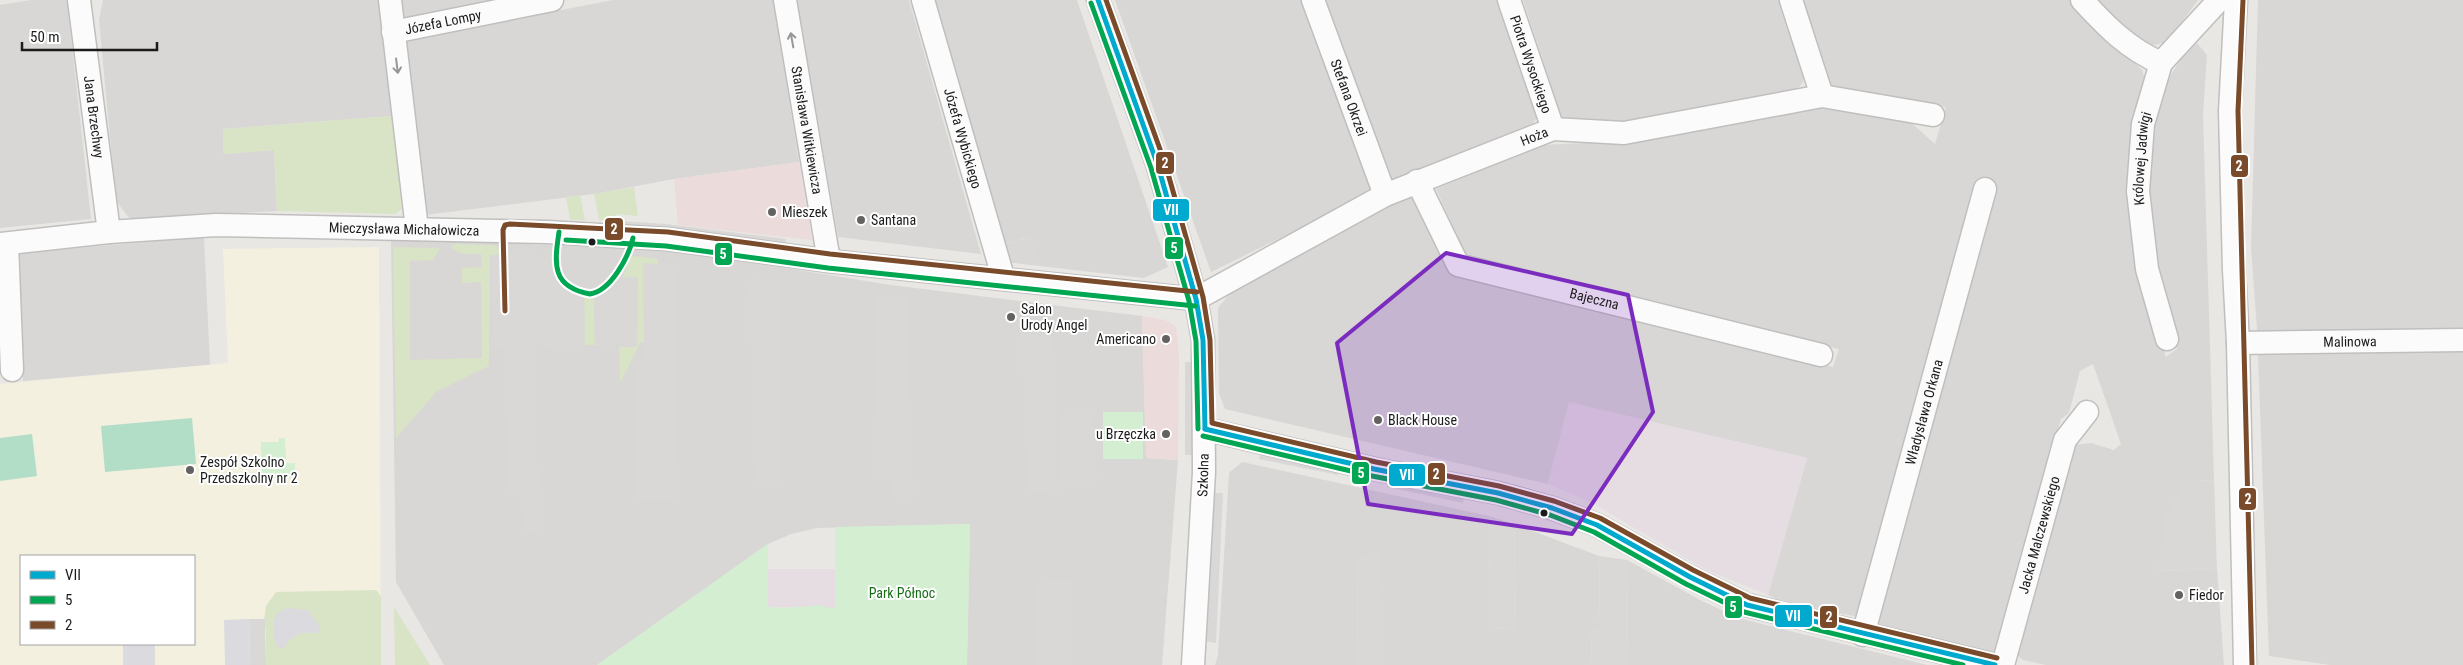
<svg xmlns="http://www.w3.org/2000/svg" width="2463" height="665" viewBox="0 0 2463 665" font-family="'Roboto Condensed',sans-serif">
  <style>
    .residential { fill: #d8d7d5 }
    .commercial { fill: #ebdbdb }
    .industrial { fill: #e6dde3 }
    .education { fill: #f3f0df; fill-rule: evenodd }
    .grass { fill: #d8e4c5 }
    .park { fill: #d3eed1 }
    .pitch { fill: #b2ddc7 }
    .parking { fill: #d9d8d7 }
    .plaza { fill: #dbdade }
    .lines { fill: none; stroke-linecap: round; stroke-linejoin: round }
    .minor-casing { stroke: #c0bfbe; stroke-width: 25 }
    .minor { stroke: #fcfbfb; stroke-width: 22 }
    .bus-1-casing { stroke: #fff; stroke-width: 9 }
    .bus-2-casing { stroke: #fff; stroke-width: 9 }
    .bus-3-casing { stroke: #fff; stroke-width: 9 }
    .bus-1 { stroke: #00a9ce; stroke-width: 5 }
    .bus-2 { stroke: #00a651; stroke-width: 5 }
    .bus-3 { stroke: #7a4b2a; stroke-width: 5 }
    .oneway { stroke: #979696 }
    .marked { fill: #7b2cbf; fill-opacity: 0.2; stroke: #7b2cbf; stroke-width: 4; stroke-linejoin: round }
    .poi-dot { fill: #636261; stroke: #fff; stroke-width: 2 }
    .bus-dot { fill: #1b1b1b; stroke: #fff; stroke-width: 2 }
    .labels { text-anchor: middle; stroke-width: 4; stroke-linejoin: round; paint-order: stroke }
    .street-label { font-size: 14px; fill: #1b1b1b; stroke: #fff }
    .poi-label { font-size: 14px; fill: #1b1b1b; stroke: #fff; text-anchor: start }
    .park-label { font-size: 14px; fill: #156e14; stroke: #fff }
    .line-badge { stroke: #fff; stroke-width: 2 }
    .badge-label { font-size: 14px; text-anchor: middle; font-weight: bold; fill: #fff }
  </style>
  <rect width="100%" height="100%" fill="#e9e7e4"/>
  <!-- residential -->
  <g class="residential">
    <polygon points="31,0 67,0 91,219 0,228 0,5"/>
    <polygon points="103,0 380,0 392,116 223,129 223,154 274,150 277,211 130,219 116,201 99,20"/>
    <polygon points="402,0 503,0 404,19"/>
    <polygon points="613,0 773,0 799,162 674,179 594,194 425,215 406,40"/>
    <polygon points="797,0 909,0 981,254 838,237"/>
    <polygon points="933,0 1077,0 1168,267 1144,278 1039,266 1030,237 1001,245"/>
    <polygon points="1115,0 1302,0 1372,193 1211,272"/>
    <polygon points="1323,0 1502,0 1539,115 1527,131 1391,181"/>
    <polygon points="1523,0 1783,0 1805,79 1797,90 1626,122 1563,121"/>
    <polygon points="1799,0 2072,0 2142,70 2146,84 2132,147 2134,262 2166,357 2177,349 2156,257 2147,203 2150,147 2165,84 2183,56 2197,43 2207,55 2203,114 2214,480 2183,482 2158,571 2217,569 2224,665 2046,665 2023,660 2013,652 2075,445 2091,443 2114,450 2121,444 2093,364 2080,371 2069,413 2061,419 1995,655 1877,625 1860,617 1786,604 1768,595 1807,458 1569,403 1548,484 1225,409 1219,393 1218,308 1231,292 1411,194 1466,272 1833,367 1839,349 1479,262 1465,253 1436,189 1542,145 1632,141 1814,108 1906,118 1935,144 1946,107 1826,91"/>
    <polygon points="2098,0 2198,0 2167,42 2155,45 2144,44 2129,34"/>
    <polygon points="2258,0 2463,0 2463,665 2330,665 2269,656 2257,328 2251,248"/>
    <polygon points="204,237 210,365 23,381 20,253"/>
    <polygon points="391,238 679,251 891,285 1142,316 1146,458 1178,460 1162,665 967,665 970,524 817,528 791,534 768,544 597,665 444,665 396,582"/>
    <polygon points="1242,462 1489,516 1490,629 1516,628 1514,524 1599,556 1600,628 1592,631 1591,665 1383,665 1381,553 1369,554 1357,561 1358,665 1215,665 1218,655 1229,473"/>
    <polygon points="1627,560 1704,602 1742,619 1927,665 1628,665"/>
  </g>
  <!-- commercial -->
  <g class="commercial">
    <polygon points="799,162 812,240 678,225 674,179"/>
    <polygon points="1142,316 1165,320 1176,327 1179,355 1178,460 1146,458"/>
  </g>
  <!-- industrial -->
  <g class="industrial">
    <polygon points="1569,402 1807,458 1768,595 1706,570 1592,503 1548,484"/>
    <polygon points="768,569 835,569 835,608 768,607"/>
  </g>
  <!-- education -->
  <path class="education" d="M379,247L381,665H0V384L228,363L223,249ZM21,556H194V644H21Z"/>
  <!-- grass -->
  <g class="grass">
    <polygon points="392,116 402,209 395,214 277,211 274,150 223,154 223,129"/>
    <polygon points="634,187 638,216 617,214 614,220 599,220 594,194"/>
    <polygon points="580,195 585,220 570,220 566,197"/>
    <polygon points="452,244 493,245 500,248 503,255 490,256 489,366 437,391 396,438 393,247 440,248 433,260 410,261 410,360 482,358 481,282 462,283 462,268 482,267 481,254 462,254 453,249"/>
    <polygon points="631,256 658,259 658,264 643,263 644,342 641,342 620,383 619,347 636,347 638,277 622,278"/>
    <polygon points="594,293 595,345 585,345 584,296"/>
    <polygon points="376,590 381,596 381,665 266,665 266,629 263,628 266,606 276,592"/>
    <polygon points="394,607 430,665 395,665"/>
  </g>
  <!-- park -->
  <g class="park">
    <rect x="1103" y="412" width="40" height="47"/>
    <polygon points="279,438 285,438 286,463 295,463 295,478 262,478 261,442 279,442"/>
    <polygon points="970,524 967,665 597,665 768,544 768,607 783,608 823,605 824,607 835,608 835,527"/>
  </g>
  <!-- pitch -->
  <g class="pitch">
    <polygon points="192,418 196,464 105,472 101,426"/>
    <polygon points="32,434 37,476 0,481 0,438"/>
  </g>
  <!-- parking -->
  <g class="parking">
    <polygon points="618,221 666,224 786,239 785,249 618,230"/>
    <polygon points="1031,237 1039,266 1005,262 1001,245"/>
    <polygon points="490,255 535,255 536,464 542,474 543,533 523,534 521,497 508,488 504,350 491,347"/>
    <polygon points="543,257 556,257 560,279 571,291 584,296 585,345 543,347"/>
    <polygon points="643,263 674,266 679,499 638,499 635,365 645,364"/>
    <polygon points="638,277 637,347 595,345 594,301 622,278"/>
    <polygon points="750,279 781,280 782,482 754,481"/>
    <polygon points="876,297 908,297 913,497 893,497 893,479 879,480"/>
    <polygon points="1022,334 1054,336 1057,497 1027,489"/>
    <rect x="1185" y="362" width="9" height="93"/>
    <polygon points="1093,414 1097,482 1061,481 1060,415"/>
    <polygon points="1261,450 1340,467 1338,475 1259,459"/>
    <polygon points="1389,479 1465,495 1463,503 1387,487"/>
    <polygon points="2214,480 2217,569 2158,571 2165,517 2183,482"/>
    <polygon points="1210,493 1223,493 1216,643 1203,641"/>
    <polygon points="1489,516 1514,524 1516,628 1490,629"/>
    <polygon points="1382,553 1383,665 1358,665 1357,561 1369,554"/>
    <polygon points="1599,556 1627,560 1628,665 1591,665 1592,630 1600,628"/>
    <polygon points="1071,580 1071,665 1038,665 1038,582"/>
    <polygon points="249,619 265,619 266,665 250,665"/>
  </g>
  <!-- plaza -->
  <g class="plaza">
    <polygon points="286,608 308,610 320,627 318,633 301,633 289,640 283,649 278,647 274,639 273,623 276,615"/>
    <polygon points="249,619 250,665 225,665 224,620"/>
    <rect x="123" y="644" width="32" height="21"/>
  </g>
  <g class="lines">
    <!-- minor casing -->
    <g class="minor-casing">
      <g id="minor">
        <path id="s1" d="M79,0L109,232"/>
        <polyline points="390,0 417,229"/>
        <path id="s2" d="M785,0L829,261"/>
        <path id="s3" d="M923,0L1003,277"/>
        <polyline points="1098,0 1158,166 1196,299 1203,340 1204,472 1193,665"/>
        <path id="s4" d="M1313,0L1385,195"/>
        <path id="s5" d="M1509,0L1553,129"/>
        <polyline points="1791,0 1822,96"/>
        <path d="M2082,0C2106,26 2128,49 2161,63"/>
        <polyline points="2236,0 2230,111 2234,270 2238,343 2245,665"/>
        <path id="s6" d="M393,32L552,0"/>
        <path id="s7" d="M1417,181L1458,265L1821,355"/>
        <path id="s8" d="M0,244L109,232L216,225L547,232L667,239L829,261L1196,299"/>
        <polyline points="7,244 12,370"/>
        <path id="s9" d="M1196,299L1385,195L1553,129L1624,133L1822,96L1933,115"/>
        <path id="s10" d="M2167,339L2147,269L2138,191L2143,124L2161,63L2219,0"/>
        <path id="s11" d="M2238,343L2463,340"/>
        <polyline points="1205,429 1374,469 1498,493 1552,508 1597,525 1690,577 1747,605 1995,665"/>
        <path id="s12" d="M1863,635L1985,189"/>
        <path id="s13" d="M2003,665L2065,440L2087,412"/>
      </g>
    </g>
    <!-- minor -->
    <use href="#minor" class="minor"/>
    <!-- bus-1 casing -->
    <g class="bus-1-casing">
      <g id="bus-1">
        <polyline points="1098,0 1158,166 1196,299 1203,340 1205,429"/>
        <polyline points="1205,429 1374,469 1498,493 1552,508 1597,525 1690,577 1747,605 1995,665"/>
      </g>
    </g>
    <!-- bus-2 casing -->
    <g class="bus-2-casing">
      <g id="bus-2">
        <polyline points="1091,3 1151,168 1189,301 1196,341 1198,429"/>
        <path d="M559,232C554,265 552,287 590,294C611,291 629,256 633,238"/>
        <polyline points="566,240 666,246 828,268 1195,306"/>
        <polyline points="1203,436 1372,476 1496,500 1550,515 1594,532 1686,584 1744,612 1963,665"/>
      </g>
    </g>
    <!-- bus-3 casing -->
    <g class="bus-3-casing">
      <g id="bus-3">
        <polyline points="1106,0 1165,163 1203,297 1210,340 1212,423 1376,462 1499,486 1554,501 1600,518 1693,570 1750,598 1997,658"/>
        <polyline points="2243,0 2238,111 2252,665"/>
        <polyline points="505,311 503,230 505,225 510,224 668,232 830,254 1197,292"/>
      </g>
    </g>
    <!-- bus-1 -->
    <use href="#bus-1" class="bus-1"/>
    <!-- bus-2 -->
    <use href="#bus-2" class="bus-2"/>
    <!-- bus-3 -->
    <use href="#bus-3" class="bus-3"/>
  </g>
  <!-- one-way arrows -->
  <defs><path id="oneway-shaft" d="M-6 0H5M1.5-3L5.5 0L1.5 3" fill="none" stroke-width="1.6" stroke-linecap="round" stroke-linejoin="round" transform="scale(1.25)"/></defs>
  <g class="oneway">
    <use href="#oneway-shaft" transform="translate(792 40) rotate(-100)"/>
    <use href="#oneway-shaft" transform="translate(397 66) rotate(83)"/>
  </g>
  <!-- marked area -->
  <path class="marked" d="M1446,253L1628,295L1653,412L1572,534L1368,504L1337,343Z"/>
  <!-- markers -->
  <g class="poi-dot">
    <circle cx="772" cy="212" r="5"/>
    <circle cx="861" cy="220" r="5"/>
    <circle cx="1011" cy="317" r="5"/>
    <circle cx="1166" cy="339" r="5"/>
    <circle cx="1378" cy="420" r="5"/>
    <circle cx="1166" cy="434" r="5"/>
    <circle cx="190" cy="470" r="5"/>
    <circle cx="2179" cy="595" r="5"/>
  </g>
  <g class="bus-dot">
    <circle cx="592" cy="242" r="4.5"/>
    <circle cx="1544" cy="513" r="4.5"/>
  </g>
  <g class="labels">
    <!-- street labels -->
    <g class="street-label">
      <text dy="5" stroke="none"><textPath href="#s6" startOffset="51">Józefa Lompy</textPath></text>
      <text dy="5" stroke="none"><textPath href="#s5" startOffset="68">Piotra Wysockiego</textPath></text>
      <text dy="5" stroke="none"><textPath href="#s4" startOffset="104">Stefana Okrzei</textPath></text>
      <text dy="5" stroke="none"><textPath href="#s1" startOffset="118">Jana Brzechwy</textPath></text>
      <text dy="5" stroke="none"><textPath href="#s2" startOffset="132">Stanisława Witkiewicza</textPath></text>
      <text dy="5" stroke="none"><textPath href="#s9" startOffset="376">Hoża</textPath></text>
      <text dy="5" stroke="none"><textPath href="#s3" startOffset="144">Józefa Wybickiego</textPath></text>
      <text dy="5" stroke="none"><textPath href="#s10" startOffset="184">Królowej Jadwigi</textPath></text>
      <text dy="5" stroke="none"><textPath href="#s8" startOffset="405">Mieczysława Michałowicza</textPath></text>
      <text dy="5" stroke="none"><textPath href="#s7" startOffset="234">Bajeczna</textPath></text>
      <text dy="5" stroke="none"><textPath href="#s11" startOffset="112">Malinowa</textPath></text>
      <text dy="5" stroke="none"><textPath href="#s12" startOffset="231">Władysława Orkana</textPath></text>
      <text transform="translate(1203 475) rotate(-88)" y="5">Szkolna</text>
      <text dy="5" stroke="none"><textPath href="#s13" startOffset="135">Jacka Malczewskiego</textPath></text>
    </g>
    <!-- poi labels -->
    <g class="poi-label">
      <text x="782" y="217">Mieszek</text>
      <text x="871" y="225">Santana</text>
      <text x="1021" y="314">Salon<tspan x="1021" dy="16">Urody Angel</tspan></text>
      <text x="1156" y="344" text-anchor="end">Americano</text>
      <text x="1388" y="425">Black House</text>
      <text x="1156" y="439" text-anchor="end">u Brzęczka</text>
      <text x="200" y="467">Zespół Szkolno<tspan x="200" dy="16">Przedszkolny nr 2</tspan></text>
      <text x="2189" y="600">Fiedor</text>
    </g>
    <!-- park labels -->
    <g class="park-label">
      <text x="902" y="598">Park Północ</text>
    </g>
  </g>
  <g class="line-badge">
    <rect x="1155" y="151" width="20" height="24" rx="5" fill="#7a4b2a"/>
    <rect x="2230" y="154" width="19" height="24" rx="5" fill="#7a4b2a"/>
    <rect x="1152" y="198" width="38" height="24" rx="5" fill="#00a9ce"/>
    <rect x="604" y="217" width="20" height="24" rx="5" fill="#7a4b2a"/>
    <rect x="1164" y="236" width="20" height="24" rx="5" fill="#00a651"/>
    <rect x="714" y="242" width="19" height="24" rx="5" fill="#00a651"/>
    <rect x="1351" y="461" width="19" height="24" rx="5" fill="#00a651"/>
    <rect x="1427" y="462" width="19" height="24" rx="5" fill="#7a4b2a"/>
    <rect x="1388" y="463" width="38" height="24" rx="5" fill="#00a9ce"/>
    <rect x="2238" y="487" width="19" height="24" rx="5" fill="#7a4b2a"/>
    <rect x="1724" y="595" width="19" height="24" rx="5" fill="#00a651"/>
    <rect x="1774" y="604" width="39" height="24" rx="5" fill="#00a9ce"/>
    <rect x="1819" y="605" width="19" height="24" rx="5" fill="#7a4b2a"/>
  </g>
  <g class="badge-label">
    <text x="1165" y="168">2</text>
    <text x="2239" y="171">2</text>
    <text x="1171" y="215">VII</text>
    <text x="614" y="234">2</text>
    <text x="1174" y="253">5</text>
    <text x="723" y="259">5</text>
    <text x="1361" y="478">5</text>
    <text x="1436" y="479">2</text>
    <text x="1407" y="480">VII</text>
    <text x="2248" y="504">2</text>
    <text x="1733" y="612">5</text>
    <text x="1793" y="621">VII</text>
    <text x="1829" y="622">2</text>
  </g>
  <!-- legend -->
  <rect x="20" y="555" width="175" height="90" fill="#ffffff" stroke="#a4a4a4"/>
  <rect x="30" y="571" width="25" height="8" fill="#00a9ce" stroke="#a4a4a4"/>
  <text x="65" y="580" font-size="15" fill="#1b1b1b">VII</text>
  <rect x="30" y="596" width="25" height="8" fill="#00a651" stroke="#a4a4a4"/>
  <text x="65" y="605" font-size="15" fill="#1b1b1b">5</text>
  <rect x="30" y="621" width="25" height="8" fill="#7a4b2a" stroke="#a4a4a4"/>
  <text x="65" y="630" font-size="15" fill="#1b1b1b">2</text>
  <!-- scale -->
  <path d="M22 42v8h135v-8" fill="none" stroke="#1b1b1b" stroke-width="2.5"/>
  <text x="30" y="42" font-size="15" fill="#1b1b1b" stroke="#ffffff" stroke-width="4" paint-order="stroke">50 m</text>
</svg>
